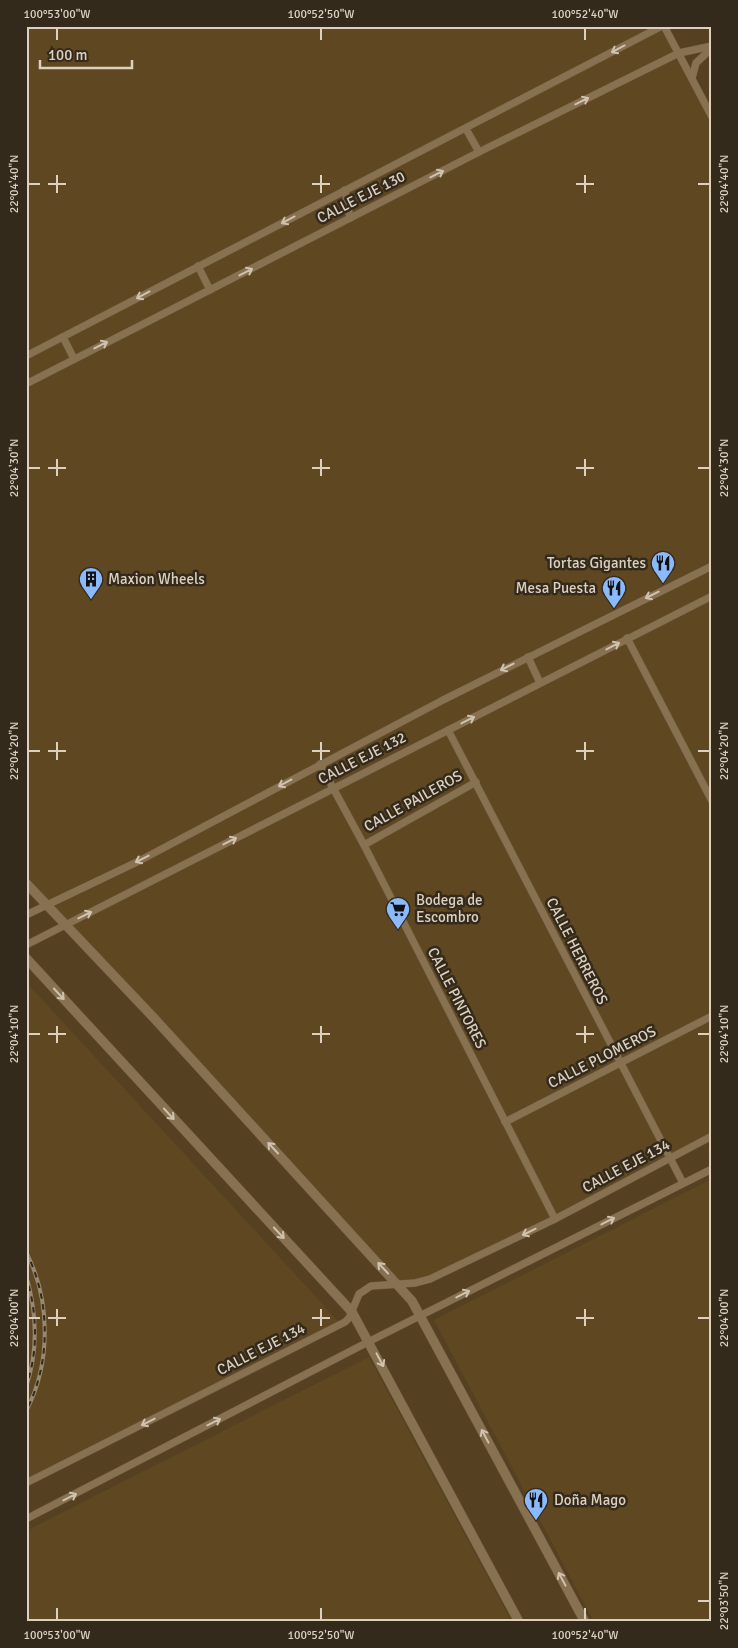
<svg xmlns="http://www.w3.org/2000/svg" width="738" height="1648" viewBox="0 0 738 1648" font-family="Signika,sans-serif">
  <style>
    .built { fill: #5f4721 }
    .lines { fill: none; stroke-linecap: round; stroke-linejoin: round }
    .minor-casing { stroke: #6e5d42; stroke-width: 8 }
    .tertiary-casing { stroke: #6e5d42; stroke-width: 10 }
    .minor { stroke: #877151; stroke-width: 7 }
    .tertiary { stroke: #877151; stroke-width: 9 }
    .rail-casing { stroke: #988870; stroke-width: 4 }
    .rail { stroke: #332a1c; stroke-width: 2; stroke-dasharray: 5.5; stroke-linecap: butt }
    .oneway { stroke: #cfc2ae }
    .ticks { fill: none; stroke: #dcd0bf; stroke-width: 2 }
    .labels { text-anchor: middle; stroke-width: 5; stroke-linejoin: round; paint-order: stroke }
    .street-label { font-size: 15px; fill: #dcd0bf; stroke: #332a1c }
    .poi-label { font-size: 15px; fill: #dcd0bf; stroke: #332a1c; text-anchor: start }
    .neatline { fill: none; stroke: #dcd0bf; stroke-width: 2 }
    .ticks-label { font-size: 12px; text-anchor: middle; fill: #dcd0bf }
  </style>
  <rect width="100%" height="100%" fill="#554122"/>
  <!-- built -->
  <g class="built">
    <polygon points="26,26 662,26 678,53 712,124 712,1136 430,1279 397,1283 26,880"/>
    <polygon points="26,982 340,1323 26,1482"/>
    <polygon points="712,1179 712,1622 594,1622 434,1320"/>
    <polygon points="369,1357 512,1622 26,1622 26,1531"/>
  </g>
  <g class="lines">
    <!-- minor casing -->
    <g class="minor-casing">
      <g id="minor">
        <polyline points="664,26 712,117"/>
        <polyline points="692,78 696,63 712,48"/>
        <polyline points="466,129 479,152"/>
        <polyline points="345,190 350,218"/>
        <polyline points="198,266 210,290"/>
        <polyline points="63,337 74,359"/>
        <polyline points="26,356 662,26"/>
        <polyline points="26,384 479,152 679,53 712,46"/>
        <polyline points="627,638 712,801"/>
        <polyline points="528,657 540,683"/>
        <polyline points="448,730 683,1183"/>
        <polyline points="320,764 364,845 555,1219"/>
        <polyline points="364,845 476,782"/>
        <polyline points="26,915 137,862 443,700 712,566"/>
        <polyline points="26,945 712,596"/>
        <polyline points="505,1122 712,1016"/>
        <polyline points="26,1483 345,1322 349,1318 359,1294 371,1286 415,1283 430,1279 555,1219 712,1136"/>
        <polyline points="26,1519 370,1341 712,1169"/>
      </g>
    </g>
    <!-- tertiary casing -->
    <g class="tertiary-casing">
      <g id="tertiary">
        <polyline points="26,883 153,1017 412,1301 585,1622"/>
        <polyline points="26,958 352,1312 519,1622"/>
      </g>
    </g>
    <!-- minor -->
    <use href="#minor" class="minor"/>
    <!-- tertiary -->
    <use href="#tertiary" class="tertiary"/>
    <!-- rail casing -->
    <g class="rail-casing">
      <g id="rail">
        <path d="M26,1252C51,1300 51,1364 26,1411"/>
        <path d="M26,1275C37,1313 39,1349 26,1387"/>
      </g>
    </g>
    <!-- rail -->
    <use href="#rail" class="rail"/>
  </g>
  <!-- one-way arrows -->
  <defs><path id="oneway-shaft" d="M-6 0H5M1.5-3L5.5 0L1.5 3" fill="none" stroke-width="1.6" stroke-linecap="round" stroke-linejoin="round" transform="scale(1.25)"/></defs>
  <g class="oneway">
    <use href="#oneway-shaft" transform="translate(618 49) rotate(152)"/>
    <use href="#oneway-shaft" transform="translate(582 101) rotate(-26)"/>
    <use href="#oneway-shaft" transform="translate(437 174) rotate(-27)"/>
    <use href="#oneway-shaft" transform="translate(288 220) rotate(152)"/>
    <use href="#oneway-shaft" transform="translate(246 272) rotate(-27)"/>
    <use href="#oneway-shaft" transform="translate(143 295) rotate(152)"/>
    <use href="#oneway-shaft" transform="translate(101 345) rotate(-27)"/>
    <use href="#oneway-shaft" transform="translate(652 595) rotate(154)"/>
    <use href="#oneway-shaft" transform="translate(613 646) rotate(-27)"/>
    <use href="#oneway-shaft" transform="translate(507 667) rotate(153)"/>
    <use href="#oneway-shaft" transform="translate(468 720) rotate(-27)"/>
    <use href="#oneway-shaft" transform="translate(285 783) rotate(152)"/>
    <use href="#oneway-shaft" transform="translate(230 841) rotate(-27)"/>
    <use href="#oneway-shaft" transform="translate(142 859) rotate(153)"/>
    <use href="#oneway-shaft" transform="translate(85 915) rotate(-26)"/>
    <use href="#oneway-shaft" transform="translate(59 994) rotate(47)"/>
    <use href="#oneway-shaft" transform="translate(169 1114) rotate(47)"/>
    <use href="#oneway-shaft" transform="translate(273 1148) rotate(-133)"/>
    <use href="#oneway-shaft" transform="translate(608 1221) rotate(-27)"/>
    <use href="#oneway-shaft" transform="translate(529 1232) rotate(154)"/>
    <use href="#oneway-shaft" transform="translate(279 1233) rotate(47)"/>
    <use href="#oneway-shaft" transform="translate(383 1268) rotate(-133)"/>
    <use href="#oneway-shaft" transform="translate(463 1294) rotate(-27)"/>
    <use href="#oneway-shaft" transform="translate(380 1360) rotate(62)"/>
    <use href="#oneway-shaft" transform="translate(148 1422) rotate(153)"/>
    <use href="#oneway-shaft" transform="translate(214 1422) rotate(-27)"/>
    <use href="#oneway-shaft" transform="translate(485 1436) rotate(-118)"/>
    <use href="#oneway-shaft" transform="translate(70 1497) rotate(-27)"/>
    <use href="#oneway-shaft" transform="translate(562 1579) rotate(-118)"/>
  </g>
  <!-- ticks -->
  <path class="ticks" d="M57,28V40M321,28V40M585,28V40M57,175V193M321,175V193M585,175V193M28,184H40M48,184H66M312,184H330M576,184H594M698,184H710M57,459V476M321,459V476M585,459V476M28,468H40M48,468H66M312,468H330M576,468H594M698,468H710M57,742V760M321,742V760M585,742V760M28,751H40M48,751H66M312,751H330M576,751H594M698,751H710M57,1026V1043M321,1026V1043M585,1026V1043M28,1034H40M48,1034H66M312,1034H330M576,1034H594M698,1034H710M57,1309V1326M321,1309V1326M585,1309V1326M28,1318H40M48,1318H66M312,1318H330M576,1318H594M698,1318H710M698,1601H710M57,1608V1620M321,1608V1620M585,1608V1620"/>
  <!-- icons -->
  <defs>
    <g id="restaurant-pin" transform="scale(1.25)"><path d="M0 17L-7.5 6A9.5 9.5 0 1 1 7.5 6Z" fill="#8bbafc" stroke="#332a1c"/><path d="M-5-6h1v4h1v-4h1v4h1v-4h1v5L-1.5 .5V6h-2V.5L-5-1ZM5-6V6H3V1.5H1.5Q1.5-4 5-6Z" fill="#111"/></g>
    <g id="building-pin" transform="scale(1.25)"><path d="M0 17L-7.5 6A9.5 9.5 0 1 1 7.5 6Z" fill="#8bbafc" stroke="#332a1c"/><path d="M-4-6H4V6H1V3H-1V6H-4ZM-2.5-4.3h1.7v1.8h-1.7ZM.8-4.3h1.7v1.8H.8ZM-2.5-1h1.7V.8h-1.7ZM.8-1h1.7V.8H.8Z" fill="#111"/></g>
    <g id="supermarket-pin" transform="scale(1.25)"><path d="M0 17L-7.5 6A9.5 9.5 0 1 1 7.5 6Z" fill="#8bbafc" stroke="#332a1c"/><path d="M-6-5.5h2.5l.6 2H6L4.5 2H-2.5L-4.4-4H-6ZM-1.5 3.2a1.3 1.3 0 1 0 .1 0ZM3 3.2a1.3 1.3 0 1 0 .1 0Z" fill="#111"/></g>
  </defs>
  <g fill-rule="evenodd">
    <use href="#restaurant-pin" x="663" y="563"/>
    <use href="#building-pin" x="91" y="579"/>
    <use href="#restaurant-pin" x="614" y="588"/>
    <use href="#supermarket-pin" x="398" y="909"/>
    <use href="#restaurant-pin" x="536" y="1500"/>
  </g>
  <g class="labels">
    <!-- street labels -->
    <g class="street-label">
      <text transform="translate(361 197) rotate(-27)" y="5">CALLE EJE 130</text>
      <text transform="translate(362 758) rotate(-27)" y="5">CALLE EJE 132</text>
      <text transform="translate(413 801) rotate(-29)" y="5">CALLE PAILEROS</text>
      <text transform="translate(577 951) rotate(63)" y="5">CALLE HERREROS</text>
      <text transform="translate(457 998) rotate(63)" y="5">CALLE PINTORES</text>
      <text transform="translate(602 1057) rotate(-27)" y="5">CALLE PLOMEROS</text>
      <text transform="translate(626 1166) rotate(-28)" y="5">CALLE EJE 134</text>
      <text transform="translate(261 1349) rotate(-27)" y="5">CALLE EJE 134</text>
    </g>
    <!-- poi labels -->
    <g class="poi-label">
      <text x="646" y="568" text-anchor="end">Tortas Gigantes</text>
      <text x="108" y="584">Maxion Wheels</text>
      <text x="596" y="593" text-anchor="end">Mesa Puesta</text>
      <text x="416" y="905">Bodega de<tspan x="416" dy="17">Escombro</tspan></text>
      <text x="554" y="1505">Doña Mago</text>
    </g>
  </g>
  <!-- border -->
  <rect width="738" height="1648" fill="none" stroke="#332a1c" stroke-width="55"/>
  <!-- scale -->
  <path d="M40 60v8h92v-8" fill="none" stroke="#dcd0bf" stroke-width="2.5"/>
  <text x="48" y="60" font-size="15" fill="#dcd0bf" stroke="#332a1c" stroke-width="4" paint-order="stroke">100 m</text>
  <rect x="28" y="28" width="682" height="1592" class="neatline"/>
  <g class="ticks-label">
    <text x="57" y="18">100°53'00"W</text>
    <text x="321" y="18">100°52'50"W</text>
    <text x="585" y="18">100°52'40"W</text>
    <text transform="translate(14 184) rotate(-90)" y="4">22°04'40"N</text>
    <text transform="translate(724 184) rotate(-90)" y="4">22°04'40"N</text>
    <text transform="translate(14 468) rotate(-90)" y="4">22°04'30"N</text>
    <text transform="translate(724 468) rotate(-90)" y="4">22°04'30"N</text>
    <text transform="translate(14 751) rotate(-90)" y="4">22°04'20"N</text>
    <text transform="translate(724 751) rotate(-90)" y="4">22°04'20"N</text>
    <text transform="translate(14 1034) rotate(-90)" y="4">22°04'10"N</text>
    <text transform="translate(724 1034) rotate(-90)" y="4">22°04'10"N</text>
    <text transform="translate(14 1318) rotate(-90)" y="4">22°04'00"N</text>
    <text transform="translate(724 1318) rotate(-90)" y="4">22°04'00"N</text>
    <text transform="translate(724 1601) rotate(-90)" y="4">22°03'50"N</text>
    <text x="57" y="1639">100°53'00"W</text>
    <text x="321" y="1639">100°52'50"W</text>
    <text x="585" y="1639">100°52'40"W</text>
  </g>
</svg>
